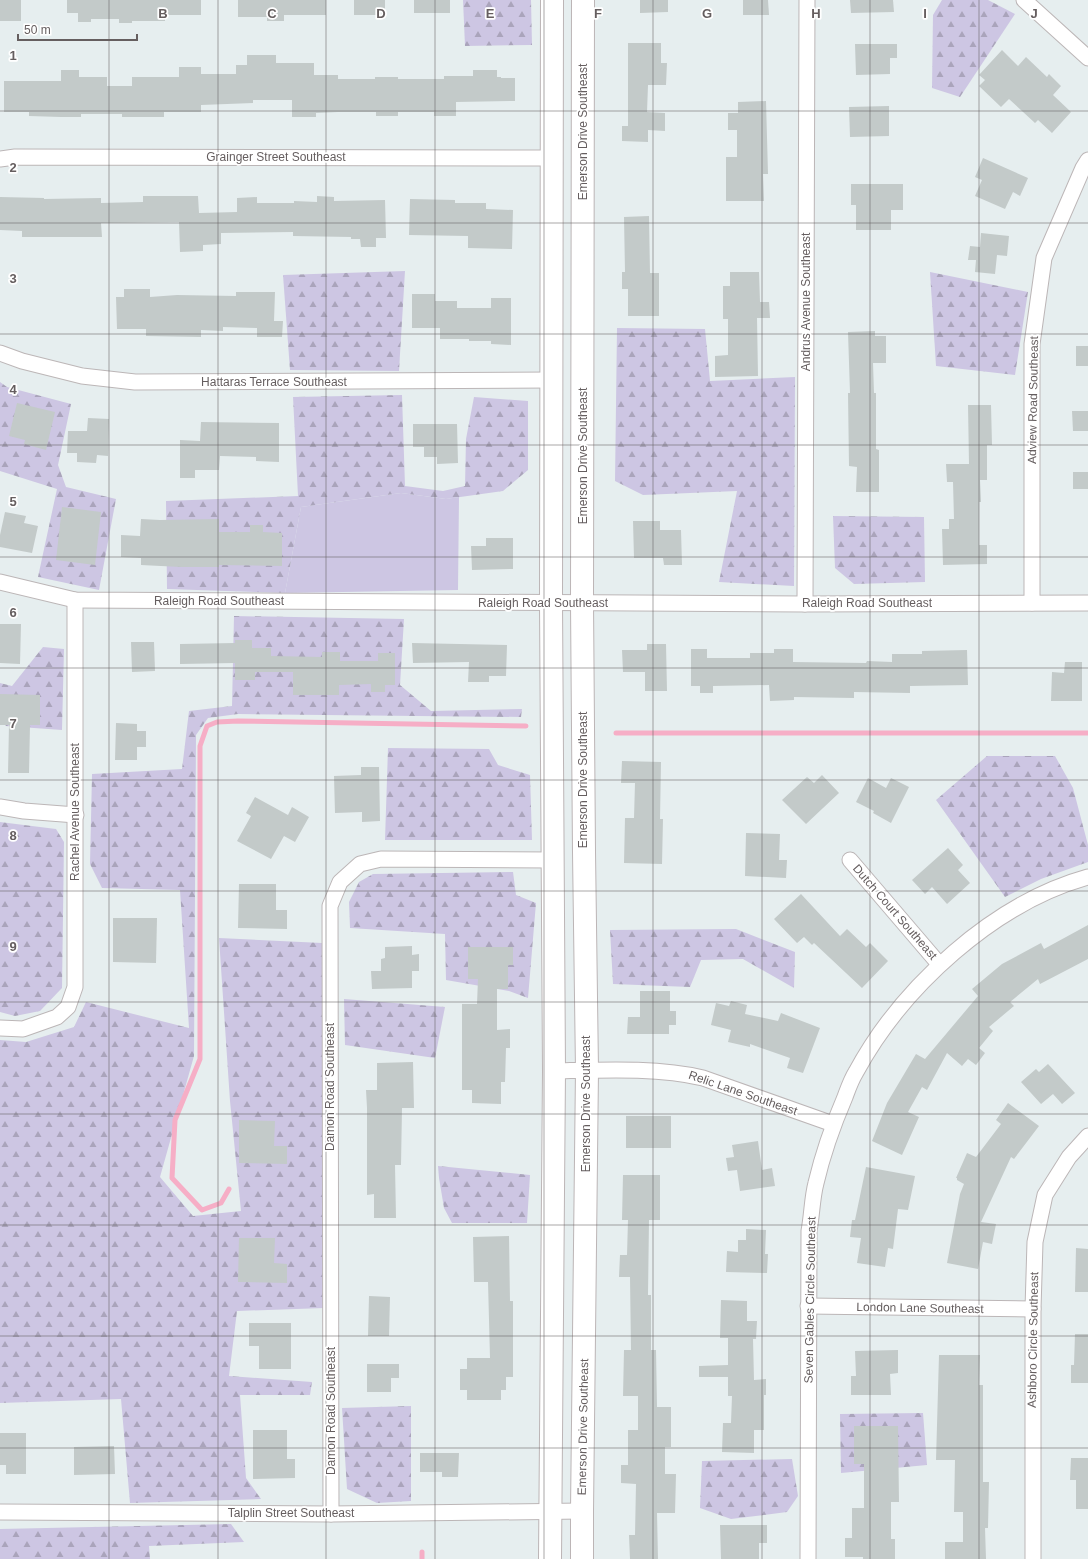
<svg xmlns="http://www.w3.org/2000/svg" width="1088" height="1559" viewBox="0 0 1088 1559" font-family="Helvetica,sans-serif">
  <style>
    .green { fill: #cdc6e3 }
    .forest { fill: url(#forest-firs) }
    .lines { fill: none; stroke-linecap: round; stroke-linejoin: round }
    .stream { stroke: #f6aec6; stroke-width: 5 }
    .building { fill: #c3cac9 }
    .street-casing { stroke: #bcb6b7; stroke-width: 17 }
    .secondary-casing { stroke: #bcb5b6; stroke-width: 24 }
    .street { stroke: #fff; stroke-width: 15 }
    .secondary { stroke: #fff; stroke-width: 22 }
    .grid { fill: none; stroke: #655e5f; stroke-width: 1; stroke-opacity: 0.55 }
    .labels { text-anchor: middle; stroke-width: 3.5; stroke-linejoin: round; paint-order: stroke }
    .street-label { font-size: 12px; fill: #655e5f; stroke: #fff }
    .grid-label { font-size: 13px; text-anchor: middle; font-weight: bold; fill: #655e5f; stroke: #fff; stroke-width: 3.5; stroke-linejoin: round; paint-order: stroke }
  </style>
  <defs>
    <pattern id="forest-firs" width="22" height="20" patternUnits="userSpaceOnUse"><rect width="22" height="20" fill="#cdc6e3"/><path d="M5 1l3.5 6h-7zM16 11l3.5 6h-7z" fill="#aaa4bb"/></pattern>
  </defs>
  <rect width="100%" height="100%" fill="#e6eeef"/>
  <!-- green -->
  <polygon class="green" points="401,493 446,499 459,497 458,590 285,593 301,507"/>
  <!-- forest -->
  <g class="forest">
    <polygon points="463,0 531,0 532,45 465,46"/>
    <polygon points="942,0 988,0 1015,14 960,97 932,88 933,15"/>
    <polygon points="405,271 399,371 290,370 283,275"/>
    <polygon points="930,272 1028,292 1015,375 936,366"/>
    <polygon points="617,328 705,329 710,381 795,377 794,586 719,582 737,491 643,495 615,481"/>
    <polygon points="0,382 7,387 71,404 58,465 66,487 116,499 99,590 38,577 57,489 0,471"/>
    <polygon points="402,395 405,486 443,491 465,486 466,439 474,397 528,401 528,470 503,491 446,499 401,493 301,507 285,593 167,589 166,501 298,496 293,397"/>
    <polygon points="833,516 924,517 925,582 854,584 835,568"/>
    <polygon points="234,616 404,619 400,685 431,711 522,709 521,717 238,714 208,718 196,735 194,1056 160,1177 193,1216 241,1211 230,1101 219,938 322,943 324,1308 237,1311 229,1376 312,1382 310,1395 240,1395 246,1478 261,1499 130,1503 121,1399 0,1403 0,1040 26,1042 74,1027 86,1002 189,1028 180,890 102,888 90,864 92,774 182,769 189,711 232,706"/>
    <polygon points="43,647 64,649 62,730 6,726 0,717 0,683 12,686"/>
    <polygon points="388,748 489,749 498,765 530,775 532,840 385,840"/>
    <polygon points="987,756 1055,756 1073,788 1088,845 1088,862 1041,879 1005,897 936,800"/>
    <polygon points="0,822 56,829 64,842 62,988 40,1011 15,1016 0,1012"/>
    <polygon points="513,872 516,895 536,903 528,998 509,991 446,980 445,934 350,928 349,902 359,882 373,874"/>
    <polygon points="736,929 795,952 794,988 743,959 701,960 690,987 613,984 610,930"/>
    <polygon points="344,999 445,1007 435,1058 345,1045"/>
    <polygon points="438,1166 530,1175 527,1223 452,1223 444,1208 439,1178"/>
    <polygon points="411,1406 411,1501 377,1503 347,1489 342,1408"/>
    <polygon points="923,1413 927,1465 841,1473 840,1414"/>
    <polygon points="792,1459 798,1496 787,1512 731,1519 700,1508 702,1461"/>
    <polygon points="231,1524 244,1542 149,1546 150,1559 0,1559 0,1529"/>
  </g>
  <g class="lines">
    <!-- stream -->
    <g class="stream">
      <polyline points="616,733 1088,733"/>
      <polyline points="229,1189 221,1203 202,1210 172,1178 175,1120 200,1059 200,746 207,726 217,722 238,721 526,726"/>
      <polyline points="422,1559 422,1552"/>
    </g>
  </g>
  <!-- building -->
  <g class="building">
    <rect x="0" y="0" width="21" height="21"/>
    <polygon points="67,0 201,0 201,15 165,15 165,21 132,21 132,23 119,23 119,19 91,19 91,22 78,22 78,13 67,13"/>
    <polygon points="238,0 326,0 326,15 284,15 284,21 267,21 267,17 238,17"/>
    <rect x="354" y="0" width="31" height="15"/>
    <rect x="414" y="0" width="36" height="13"/>
    <polygon points="640,0 668,0 668,12 640,13"/>
    <polygon points="743,0 768,0 769,15 743,15"/>
    <polygon points="850,0 893,0 894,12 851,13"/>
    <polygon points="628,43 661,43 661,63 667,63 666,85 648,85 647,112 665,113 665,131 648,130 648,142 622,141 622,126 628,126"/>
    <polygon points="855,44 897,44 897,58 890,58 890,74 856,75"/>
    <polygon points="1002,50 1018,66 1026,57 1047,77 1049,74 1061,86 1053,95 1071,112 1052,133 1038,120 1035,123 1009,99 1001,107 979,86 985,80 979,75"/>
    <polygon points="247,55 276,55 276,63 314,63 314,75 338,75 338,79 375,79 375,77 398,77 398,79 444,79 444,76 473,76 473,70 497,70 497,77 501,77 501,78 515,78 515,101 456,102 456,116 434,116 434,112 398,112 398,116 376,116 376,112 338,112 316,113 316,117 292,117 292,100 253,100 253,103 201,105 201,112 164,112 164,117 122,117 122,114 81,114 81,117 61,117 29,116 29,112 4,112 4,81 61,81 61,70 79,70 79,77 107,77 107,86 132,86 132,77 179,77 179,67 201,67 201,74 236,74 236,65 247,65"/>
    <polygon points="766,101 768,174 763,174 764,201 726,201 726,157 737,157 737,130 728,130 728,113 738,113 738,102"/>
    <polygon points="889,106 889,136 850,137 849,107"/>
    <polygon points="983,158 1028,178 1020,196 1013,192 1005,209 975,196 982,180 975,177"/>
    <polygon points="851,184 903,184 903,210 891,210 891,230 856,230 856,205 851,205"/>
    <polygon points="143,196 198,196 199,213 237,212 237,198 257,197 257,203 294,203 294,201 317,202 317,196 334,197 334,201 385,200 386,238 376,238 376,247 361,247 360,239 351,239 351,237 293,236 293,232 221,233 221,244 203,245 203,251 180,252 179,222 101,223 102,237 22,237 22,231 0,230 0,197 44,198 44,199 101,198 101,203 143,202"/>
    <polygon points="410,199 455,200 455,203 486,203 486,209 513,210 512,249 468,248 468,236 409,235"/>
    <polygon points="649,216 650,273 659,273 659,316 628,316 628,289 622,289 622,272 625,272 624,217"/>
    <polygon points="981,233 1009,236 1007,256 997,255 995,274 975,272 976,260 968,260 970,246 980,247"/>
    <polygon points="730,272 759,272 760,302 769,302 770,318 757,318 758,376 715,377 715,356 728,355 728,319 723,319 723,286 730,286"/>
    <polygon points="124,289 150,289 150,297 177,295 236,296 236,292 275,292 274,321 283,321 282,337 257,337 257,328 223,327 223,331 201,330 201,337 146,336 146,329 117,329 116,297 124,297"/>
    <polygon points="412,294 435,294 435,301 457,301 457,308 491,308 491,298 511,298 511,345 491,344 491,341 469,341 469,339 440,339 440,328 412,328"/>
    <polygon points="875,331 875,336 886,336 886,363 873,363 874,393 876,393 876,449 879,450 879,492 856,492 857,467 849,466 848,393 850,393 848,332"/>
    <rect x="1076" y="346" width="12" height="20"/>
    <polygon points="17,403 55,412 46,450 24,444 25,440 9,436"/>
    <polygon points="968,405 991,405 992,445 987,445 987,480 980,480 981,502 979,502 979,545 987,545 987,564 943,565 942,529 949,529 949,519 954,519 953,482 947,482 946,464 969,464"/>
    <polygon points="1072,411 1088,411 1088,431 1073,431"/>
    <polygon points="88,418 109,419 108,456 97,455 96,463 77,462 77,453 67,453 68,431 87,431"/>
    <polygon points="201,422 279,423 279,462 256,461 256,457 220,456 219,470 195,470 195,478 180,478 180,440 200,441"/>
    <polygon points="413,424 457,424 458,463 437,464 437,457 424,457 424,447 413,447"/>
    <rect x="1073" y="472" width="15" height="17"/>
    <polygon points="62,507 101,512 95,565 56,560"/>
    <polygon points="5,512 26,516 24,523 38,526 32,553 0,547 0,535"/>
    <polygon points="141,519 160,520 219,519 219,532 250,532 250,525 263,525 263,532 282,533 282,566 219,565 219,567 181,567 141,565 141,558 121,557 121,535 140,536"/>
    <polygon points="633,521 660,521 660,530 681,530 682,565 664,565 663,558 634,558"/>
    <polygon points="486,538 513,538 513,569 472,570 471,546 486,546"/>
    <polygon points="0,624 21,624 20,664 0,663"/>
    <polygon points="235,640 252,640 252,648 271,648 271,656 322,657 322,652 340,652 340,661 378,661 378,653 395,653 395,685 385,685 385,692 371,692 371,684 339,685 339,695 293,695 293,672 255,672 255,680 235,680 235,663 180,664 180,644 235,643"/>
    <polygon points="131,642 154,642 155,671 132,672"/>
    <polygon points="412,643 507,645 506,676 489,676 489,682 468,682 469,662 413,663"/>
    <polygon points="647,644 666,644 667,691 645,691 645,672 623,672 622,650 647,650"/>
    <polygon points="691,649 707,649 707,658 750,658 750,653 774,653 774,649 793,649 793,662 866,663 867,661 892,662 892,654 922,654 922,651 967,650 968,685 910,686 910,693 854,692 854,698 794,697 794,700 770,701 769,685 713,686 713,693 700,693 700,686 691,686"/>
    <polygon points="1065,662 1082,662 1082,701 1051,701 1052,672 1064,673"/>
    <polygon points="0,694 40,695 40,725 30,725 29,773 8,773 9,725 0,725"/>
    <polygon points="116,723 137,724 137,731 146,731 146,747 137,747 137,760 115,760"/>
    <polygon points="622,761 661,762 660,819 663,819 662,864 624,863 625,818 634,818 635,783 621,783"/>
    <polygon points="361,767 379,767 380,821 362,822 362,812 335,813 334,776 361,775"/>
    <polygon points="822,775 839,793 806,824 782,800 807,777 814,783"/>
    <polygon points="868,778 886,788 891,778 909,787 891,823 873,813 874,811 856,802"/>
    <polygon points="255,797 288,815 292,807 309,817 295,842 284,836 271,859 237,841 251,816 246,813"/>
    <polygon points="746,833 780,834 779,860 787,860 786,878 745,876"/>
    <polygon points="948,848 963,865 958,870 970,883 947,904 932,887 925,894 912,880"/>
    <polygon points="239,884 276,884 276,910 287,910 287,929 238,928"/>
    <polygon points="801,894 840,936 847,929 866,947 870,943 888,961 862,988 814,943 812,945 804,937 797,943 774,919"/>
    <polygon points="113,918 157,918 156,963 113,962"/>
    <polygon points="1088,925 1088,959 1040,984 1038,979 1010,1002 1014,1006 989,1027 993,1031 979,1048 985,1053 976,1065 968,1059 962,1066 947,1053 927,1090 922,1087 908,1112 919,1117 902,1155 872,1141 887,1103 916,1054 925,1059 978,996 972,989 1002,964 1041,943 1044,949"/>
    <polygon points="412,946 412,955 419,954 419,971 412,971 412,988 372,989 371,971 381,971 381,959 385,958 385,947"/>
    <polygon points="468,947 513,947 513,965 508,965 508,989 497,989 497,1030 510,1029 510,1048 506,1048 505,1082 501,1082 501,1104 472,1103 472,1090 462,1090 462,1004 477,1004 478,979 468,979"/>
    <polygon points="640,991 670,991 670,1011 676,1011 676,1025 669,1025 669,1034 627,1034 628,1017 640,1017"/>
    <polygon points="731,1001 747,1005 745,1014 778,1021 781,1013 820,1028 803,1073 787,1068 790,1058 750,1044 750,1047 728,1042 731,1030 711,1025 716,1003 729,1006"/>
    <polygon points="413,1062 414,1108 402,1108 401,1165 395,1165 396,1218 374,1218 374,1194 367,1195 367,1108 366,1090 377,1090 377,1063"/>
    <polygon points="1048,1064 1075,1093 1062,1104 1053,1094 1041,1104 1021,1082 1036,1069 1039,1072"/>
    <polygon points="1008,1103 1039,1126 1014,1159 1011,1157 981,1222 996,1224 992,1244 983,1242 978,1269 947,1263 960,1194 964,1184 957,1180 957,1178 956,1178 967,1153 976,1157 1001,1124 996,1120"/>
    <rect x="626" y="1116" width="45" height="32"/>
    <polygon points="239,1120 275,1121 274,1146 287,1146 287,1164 239,1163"/>
    <polygon points="758,1141 762,1170 772,1168 775,1186 740,1191 737,1170 728,1171 726,1158 734,1157 732,1145"/>
    <polygon points="866,1167 915,1176 908,1210 898,1209 893,1249 888,1248 885,1267 857,1263 861,1238 850,1237 852,1220 855,1220"/>
    <polygon points="623,1175 660,1175 660,1220 649,1220 648,1295 651,1295 651,1350 656,1350 657,1407 671,1407 671,1447 665,1447 665,1474 676,1474 675,1513 657,1513 658,1559 630,1559 629,1535 635,1535 636,1484 621,1483 621,1465 628,1465 628,1430 638,1430 638,1396 623,1396 624,1350 631,1350 630,1277 619,1277 620,1255 627,1255 628,1220 622,1220"/>
    <polygon points="746,1229 766,1230 765,1254 768,1254 767,1273 726,1272 727,1251 738,1252 738,1240 746,1240"/>
    <polygon points="509,1236 510,1301 513,1301 513,1377 506,1377 506,1390 501,1390 501,1400 467,1400 467,1390 460,1390 460,1369 467,1369 467,1358 490,1358 488,1282 474,1282 473,1237"/>
    <polygon points="239,1238 275,1238 274,1263 287,1264 287,1283 238,1282"/>
    <polygon points="1076,1248 1088,1249 1088,1292 1075,1292"/>
    <polygon points="369,1296 390,1297 389,1336 368,1336"/>
    <polygon points="721,1300 747,1301 747,1321 757,1321 756,1339 753,1339 754,1380 766,1379 766,1395 764,1395 764,1430 754,1430 754,1453 722,1452 723,1423 731,1423 732,1396 728,1396 728,1377 699,1377 699,1366 728,1365 728,1338 720,1338"/>
    <polygon points="249,1323 291,1323 291,1369 259,1369 259,1346 249,1346"/>
    <polygon points="1075,1334 1088,1334 1088,1383 1071,1383 1071,1365 1074,1365"/>
    <polygon points="898,1350 898,1373 890,1374 891,1395 851,1395 851,1376 856,1376 855,1351"/>
    <polygon points="939,1355 980,1355 979,1385 983,1385 983,1482 989,1482 988,1528 985,1528 986,1559 945,1559 945,1542 963,1542 963,1512 954,1512 955,1460 936,1460"/>
    <polygon points="367,1364 399,1364 399,1378 391,1378 391,1392 367,1392"/>
    <polygon points="854,1426 898,1426 899,1502 891,1502 891,1539 895,1539 895,1559 863,1559 863,1557 845,1557 845,1538 852,1538 852,1508 864,1508 864,1464 854,1464"/>
    <polygon points="253,1430 287,1430 287,1459 295,1459 295,1478 253,1479"/>
    <polygon points="0,1433 26,1433 26,1474 6,1474 6,1465 0,1465"/>
    <polygon points="114,1446 115,1474 74,1475 74,1447"/>
    <polygon points="420,1453 459,1453 458,1477 442,1477 442,1472 420,1472"/>
    <polygon points="1071,1458 1088,1458 1088,1509 1076,1509 1076,1480 1070,1480"/>
    <polygon points="720,1525 767,1525 767,1543 759,1543 759,1559 721,1559"/>
  </g>
  <g class="lines">
    <!-- street casing -->
    <g class="street-casing">
      <g id="street">
        <polyline points="1024,0 1088,58"/>
        <polyline points="0,159 15,157 551,158"/>
        <polyline points="0,353 22,361 82,376 135,382 552,380"/>
        <polyline points="0,582 75,600 805,604 1088,603"/>
        <polyline points="1032,603 1032,344 1044,258 1083,168 1088,160"/>
        <polyline points="805,604 807,0"/>
        <polyline points="0,807 24,811 76,815"/>
        <polyline points="850,860 939,964"/>
        <polyline points="0,1028 23,1029 57,1017 68,1007 75,987 75,600"/>
        <path d="M554,1071C601,1070 658,1067 703,1078L833,1124"/>
        <polyline points="808,1306 1033,1309"/>
        <polyline points="0,1512 331,1514 582,1511"/>
        <polyline points="331,1514 330,906 340,882 360,864 381,859 552,860"/>
        <path d="M808,1559L809,1231C812,1215 812,1198 816,1183C823,1153 833,1125 845,1097C848,1089 851,1080 856,1072C902,987 994,903 1088,877"/>
        <polyline points="1033,1559 1033,1309 1035,1242 1045,1195 1069,1157 1088,1136"/>
      </g>
    </g>
    <!-- secondary casing -->
    <g class="secondary-casing">
      <g id="secondary">
        <polyline points="550,1559 554,1071 551,603 552,0"/>
        <polyline points="582,1559 582,1511 587,1070 584,852 582,603 583,0"/>
      </g>
    </g>
    <!-- street -->
    <use href="#street" class="street"/>
    <!-- secondary -->
    <use href="#secondary" class="secondary"/>
  </g>
  <!-- grid -->
  <path class="grid" d="M109,0V1559M218,0V1559M326,0V1559M435,0V1559M544,0V1559M653,0V1559M762,0V1559M870,0V1559M979,0V1559M0,111H1088M0,223H1088M0,334H1088M0,445H1088M0,557H1088M0,668H1088M0,780H1088M0,891H1088M0,1002H1088M0,1114H1088M0,1225H1088M0,1336H1088M0,1448H1088"/>
  <g class="labels">
    <!-- street labels -->
    <g class="street-label">
      <text transform="translate(583 132) rotate(-90)" y="4">Emerson Drive Southeast</text>
      <text x="276" y="161">Grainger Street Southeast</text>
      <text transform="translate(806 302) rotate(-90)" y="4">Andrus Avenue Southeast</text>
      <text x="274" y="386">Hattaras Terrace Southeast</text>
      <text transform="translate(1033 400) rotate(-89)" y="4">Adview Road Southeast</text>
      <text transform="translate(583 456) rotate(-90)" y="4">Emerson Drive Southeast</text>
      <text x="219" y="605">Raleigh Road Southeast</text>
      <text x="543" y="607">Raleigh Road Southeast</text>
      <text x="867" y="607">Raleigh Road Southeast</text>
      <text transform="translate(583 780) rotate(-90)" y="4">Emerson Drive Southeast</text>
      <text transform="translate(75 812) rotate(-90)" y="4">Rachel Avenue Southeast</text>
      <text transform="translate(895 912) rotate(49)" y="4">Dutch Court Southeast</text>
      <text transform="translate(330 1087) rotate(-90)" y="4">Damon Road Southeast</text>
      <text transform="translate(743 1093) rotate(19)" y="4">Relic Lane Southeast</text>
      <text transform="translate(586 1104) rotate(-90)" y="4">Emerson Drive Southeast</text>
      <text transform="translate(810 1300) rotate(-89)" y="4">Seven Gables Circle Southeast</text>
      <text transform="translate(920 1308) rotate(1)" y="4">London Lane Southeast</text>
      <text transform="translate(1033 1340) rotate(-89)" y="4">Ashboro Circle Southeast</text>
      <text transform="translate(331 1411) rotate(-90)" y="4">Damon Road Southeast</text>
      <text transform="translate(583 1427) rotate(-89)" y="4">Emerson Drive Southeast</text>
      <text x="291" y="1517">Talplin Street Southeast</text>
    </g>
  </g>
  <g class="grid-label">
    <text x="163" y="18">B</text>
    <text x="272" y="18">C</text>
    <text x="381" y="18">D</text>
    <text x="490" y="18">E</text>
    <text x="598" y="18">F</text>
    <text x="707" y="18">G</text>
    <text x="816" y="18">H</text>
    <text x="925" y="18">I</text>
    <text x="1034" y="18">J</text>
    <text x="13" y="60">1</text>
    <text x="13" y="172">2</text>
    <text x="13" y="283">3</text>
    <text x="13" y="394">4</text>
    <text x="13" y="506">5</text>
    <text x="13" y="617">6</text>
    <text x="13" y="728">7</text>
    <text x="13" y="840">8</text>
    <text x="13" y="951">9</text>
  </g>
  <!-- scale -->
  <path d="M18 34v6h119v-6" fill="none" stroke="#655e5f" stroke-width="2"/>
  <text x="24" y="34" font-size="12" fill="#655e5f" stroke="#ffffff" stroke-width="3" paint-order="stroke">50 m</text>
</svg>
